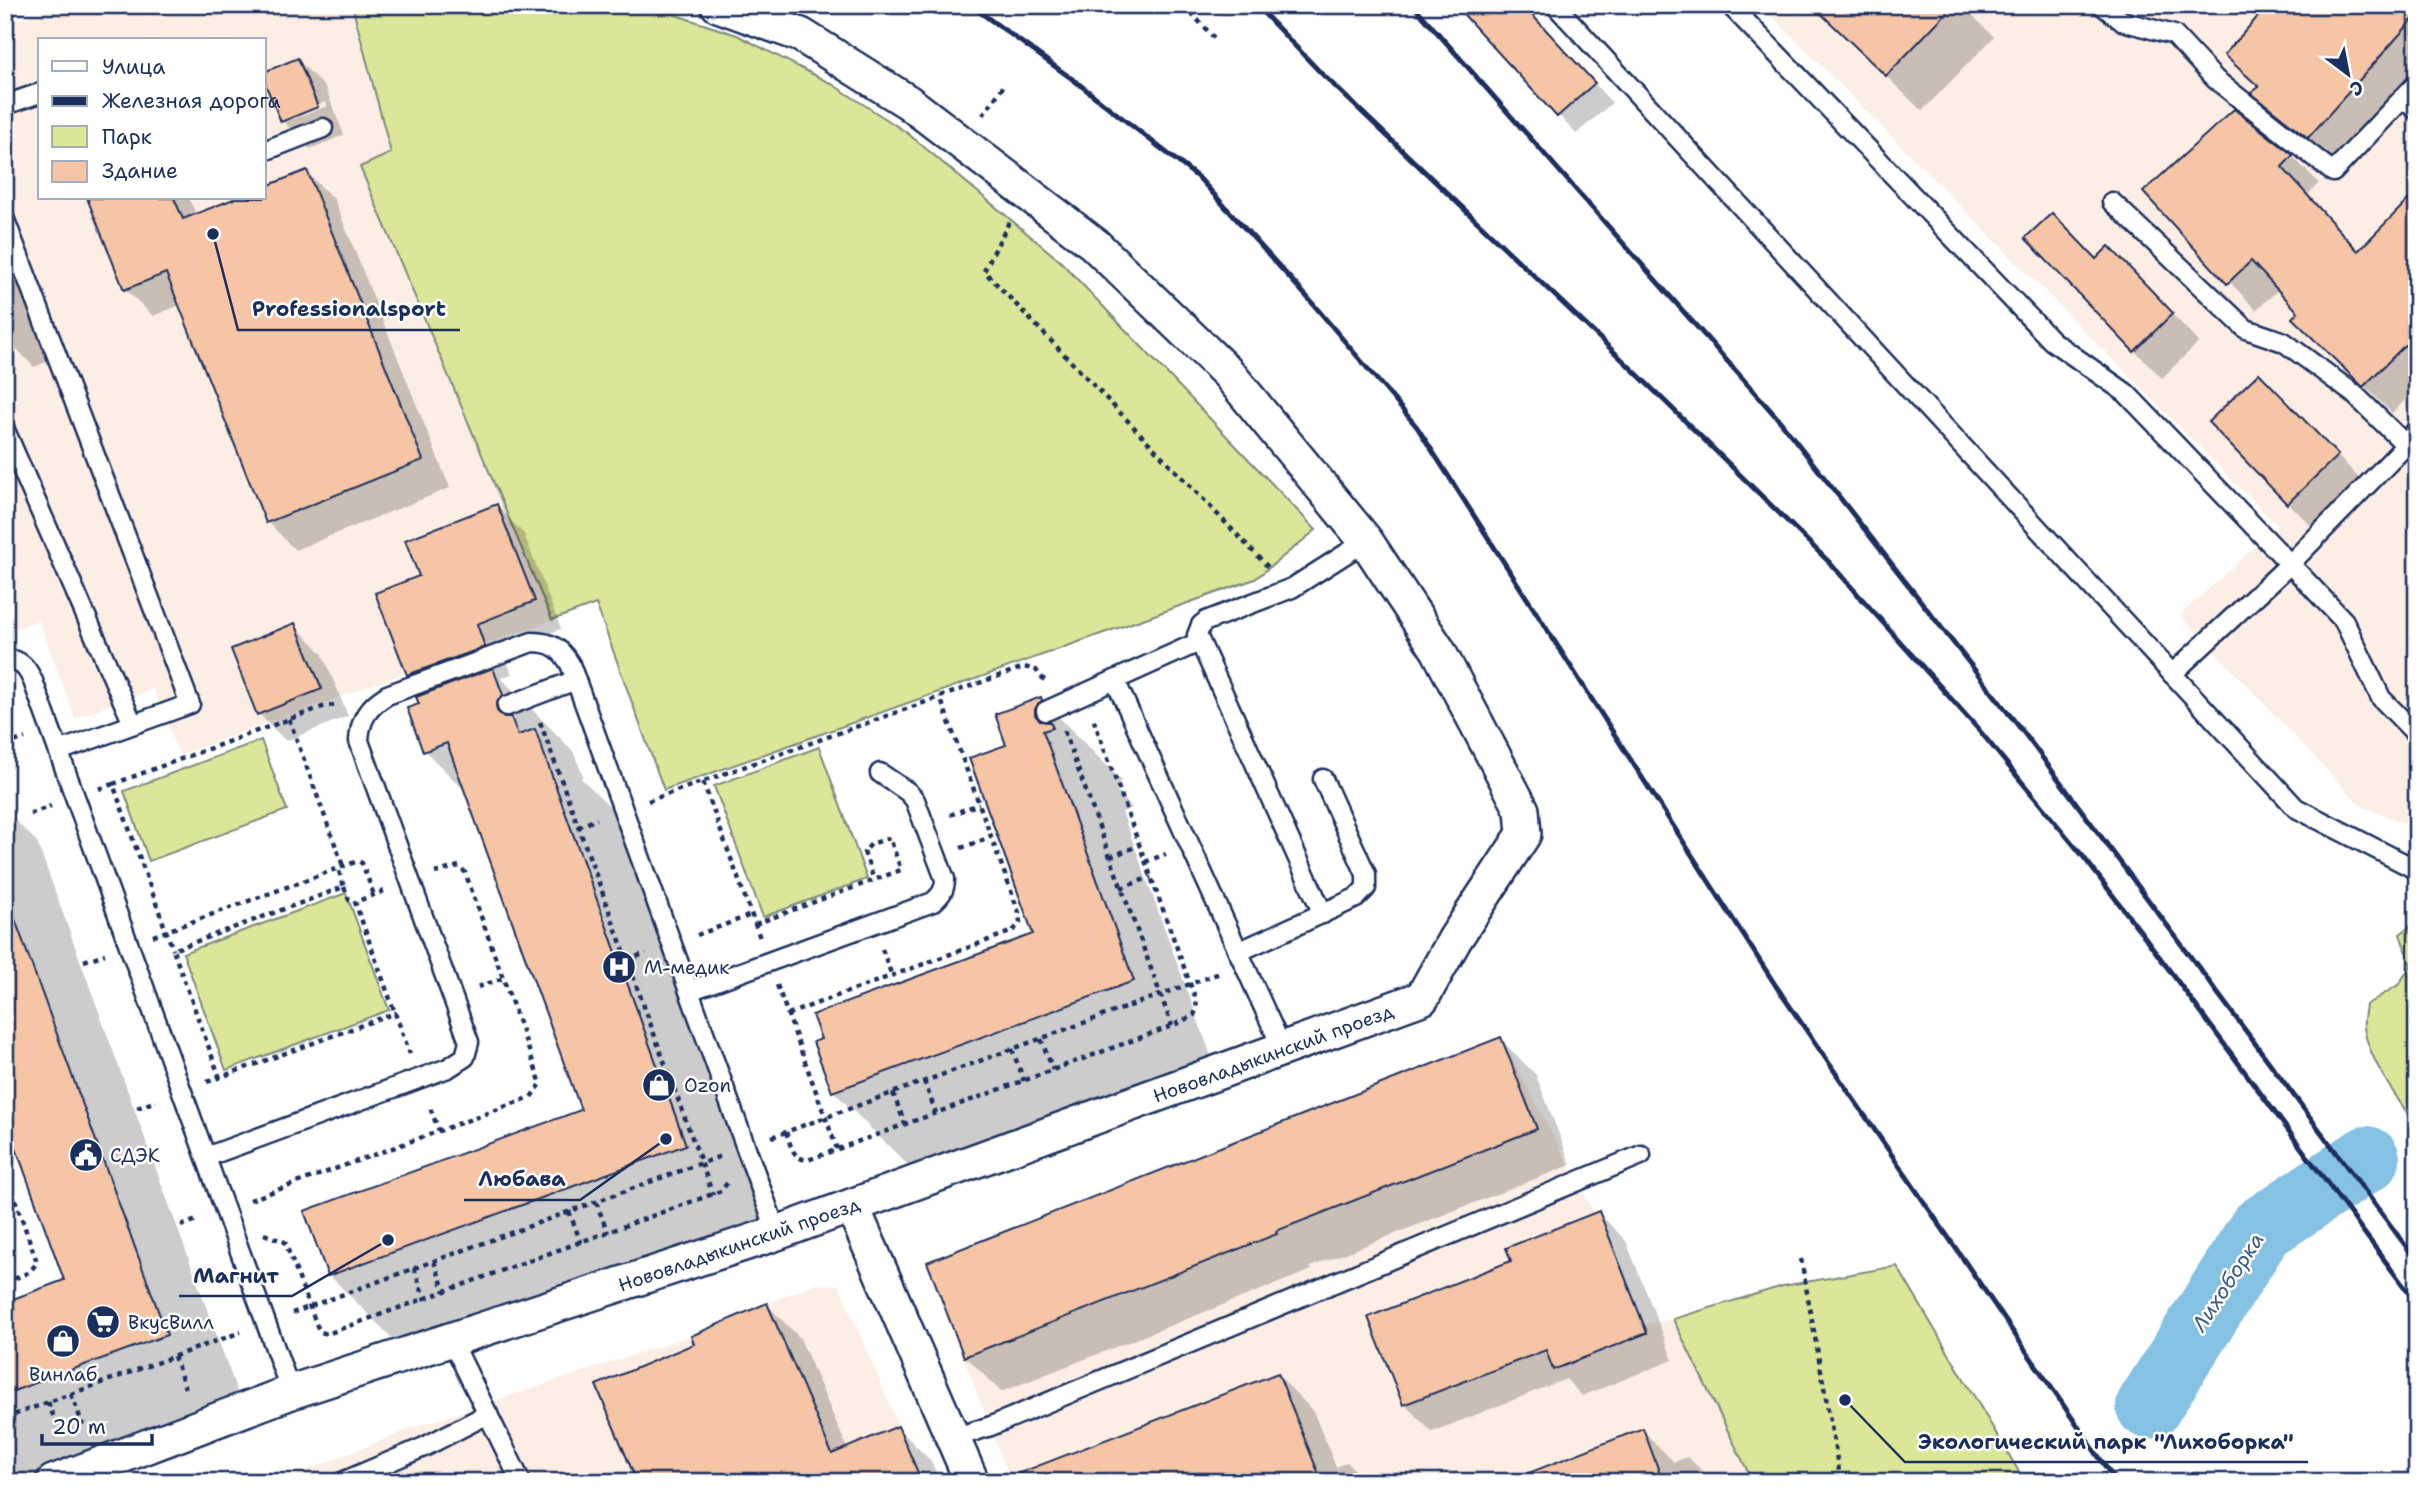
<svg xmlns="http://www.w3.org/2000/svg" width="2422" height="1487" viewBox="0 0 2422 1487" font-family="'Shantell Sans',sans-serif">
  <style>
    .built { fill: #fceee4; fill-rule: evenodd }
    .green { fill: #dbe699; stroke: #7b8a7c; stroke-width: 2 }
    .shadow { fill: #0003; fill-rule: evenodd }
    .lines { fill: none; stroke-linecap: round; stroke-linejoin: round }
    .river { stroke: #84c1e3; stroke-width: 66 }
    .building { fill: #f5c5a5; stroke: #1b2f5e; stroke-width: 2 }
    .service-casing { stroke: #1b2f5e; stroke-width: 23 }
    .minor-casing { stroke: #1b2f5e; stroke-width: 38 }
    .path { stroke: #1b2f5e; stroke-width: 4.5; stroke-dasharray: 5 5; stroke-linecap: butt }
    .service { stroke: #fff; stroke-width: 18 }
    .minor { stroke: #fff; stroke-width: 33 }
    .rail { stroke: #1b2f5e; stroke-width: 5 }
    .labels { text-anchor: middle; stroke-width: 5; stroke-linejoin: round; paint-order: stroke }
    .poi-label { font-size: 19px; fill: #1b2f5e; stroke: #fff; text-anchor: start }
    .street-label { font-size: 19px; fill: #1b2f5e; stroke: #fff }
    .water-label { font-size: 21px; font-style: italic; fill: #3a5b86; stroke: #fff }
    .leader { fill: none; stroke: #1b2f5e; stroke-width: 2.5 }
    .callout-dot { fill: #1b2f5e; stroke: #fff; stroke-width: 2.5 }
    .callout-label { font-size: 21px; text-anchor: middle; font-weight: bold; fill: #1b2f5e; stroke: #fff; stroke-width: 5; stroke-linejoin: round; paint-order: stroke }
  </style>
  <rect width="100%" height="100%" fill="#fff"/>
  <filter id="ink" filterUnits="userSpaceOnUse"><feTurbulence type="fractalNoise" baseFrequency=".0143" numOctaves="2"/><feDisplacementMap in="SourceGraphic" scale="14" xChannelSelector="R" yChannelSelector="G"/><feConvolveMatrix kernelMatrix="1 2 1 2 8 2 1 2 1" color-interpolation-filters="sRGB"/></filter>
  <g filter="url(#ink)">
    <!-- built -->
    <g class="built">
      <path d="M75,5H352L392,154L361,167L552,620L179,755L153,689L75,718L39,620L5,632V23ZM40,40H264V198H40Z"/>
      <polygon points="1761,5 2417,5 2417,828 2361,806 2180,615 2278,526"/>
      <polygon points="1501,1037 1594,1213 1599,1211 1643,1325 1673,1319 1753,1482 1011,1482 927,1262"/>
      <polygon points="814,1284 839,1285 922,1482 278,1482 415,1427 691,1336"/>
    </g>
    <!-- green -->
    <g class="green">
      <polygon points="352,5 645,5 737,35 832,84 906,132 1059,260 1316,530 1255,579 664,790 596,604 552,620 360,167 391,153"/>
      <polygon points="261,740 287,810 149,861 124,791"/>
      <polygon points="819,747 867,879 763,917 714,786"/>
      <polygon points="346,893 389,1010 226,1070 183,953"/>
      <path d="M2417,921V1127C2398,1099 2369,1061 2364,1028C2363,1020 2365,1013 2366,1005L2398,985L2411,966L2400,934Z"/>
      <polygon points="1897,1266 2025,1482 1753,1482 1673,1319 1783,1286"/>
    </g>
    <!-- shadow -->
    <g class="shadow">
      <polygon points="1457,5 1523,5 1612,103 1576,134"/>
      <polygon points="1813,5 1962,5 1994,37 1922,111"/>
      <polygon points="2417,5 2417,73 2336,164 2281,120 2254,93 2260,88 2226,55"/>
      <path d="M298,60L325,87L344,135L310,149L283,121L264,77ZM325,102L327,106L294,119V115Z"/>
      <polygon points="2292,156 2319,183 2308,195 2360,252 2417,194 2417,388 2392,413 2322,345 2301,312 2279,289 2256,310 2146,192"/>
      <polygon points="306,172 334,199 450,488 295,550 268,522 180,305 153,316 125,289 89,198 189,198 196,215 241,198 264,198"/>
      <polygon points="5,235 58,357 34,367 5,337"/>
      <polygon points="2136,276 2199,342 2162,378 2135,351"/>
      <polygon points="2286,403 2364,483 2315,530 2210,423"/>
      <polygon points="497,506 524,534 561,629 503,651 512,674 501,678 573,751 583,776 581,778 615,812 766,1225 410,1356 329,1275 583,1111 468,794 425,751 421,705 428,694 409,674 377,594 421,577"/>
      <polygon points="295,625 322,653 348,716 286,741 259,714"/>
      <polygon points="1041,699 1121,780 1115,789 1132,808 1122,812 1213,1061 914,1171 833,1091 1036,935 1008,746"/>
      <polygon points="5,810 37,842 246,1416 67,1482 5,1482 5,1304 67,1281 5,1113"/>
      <polygon points="1500,1039 1536,1075 1571,1165 1310,1267 1312,1270 1001,1392 965,1356"/>
      <polygon points="1599,1213 1626,1241 1673,1360 1582,1396 1566,1379 1432,1432 1404,1404"/>
      <polygon points="767,1305 800,1338 848,1450 898,1428 931,1461 940,1482 639,1482 696,1345"/>
      <polygon points="1278,1375 1313,1411 1336,1467 1347,1462 1367,1482 1013,1482"/>
      <polygon points="1642,1430 1674,1462 1688,1457 1713,1482 1510,1482"/>
    </g>
    <g class="lines">
      <!-- river -->
      <polyline class="river" points="2149,1406 2261,1229 2367,1159"/>
    </g>
    <!-- building -->
    <g class="building">
      <polygon points="1455,5 1523,5 1595,83 1557,117"/>
      <polygon points="1812,5 1954,5 1886,76"/>
      <polygon points="2268,5 2417,5 2417,15 2308,138 2251,93 2259,87 2224,55"/>
      <polygon points="298,58 318,107 281,122 264,81 264,72"/>
      <polygon points="2234,109 2293,155 2282,167 2358,251 2417,191 2417,333 2363,387 2292,318 2298,312 2251,261 2227,284 2143,192"/>
      <polygon points="307,170 423,460 266,523 166,273 124,290 87,198 174,198 183,219 236,198 264,198 264,187"/>
      <polygon points="2052,213 2096,259 2109,246 2173,313 2134,352 2025,238"/>
      <polygon points="2259,373 2338,455 2287,504 2208,422"/>
      <polygon points="497,504 535,601 477,624 485,647 407,675 375,593 419,576 405,540"/>
      <polygon points="295,623 322,689 257,715 231,649"/>
      <polygon points="493,668 503,695 496,704 497,711 504,717 511,717 518,735 535,729 686,1145 328,1276 304,1211 581,1110 447,743 423,752 407,708 419,704 416,697"/>
      <polygon points="1041,697 1042,700 1035,709 1035,715 1040,721 1050,722 1053,728 1043,731 1134,981 832,1092 813,1042 821,1039 812,1015 1033,934 969,758 1006,745 995,714"/>
      <polygon points="5,903 9,903 167,1335 5,1394 5,1302 64,1280 5,1118"/>
      <polygon points="1501,1037 1537,1129 1276,1231 1277,1234 964,1357 927,1262"/>
      <polygon points="1599,1211 1647,1333 1553,1370 1546,1350 1403,1405 1368,1317 1511,1261 1506,1248"/>
      <polygon points="767,1303 832,1454 898,1426 922,1482 637,1482 596,1385 694,1344 691,1336"/>
      <polygon points="1278,1373 1322,1482 1004,1482 1004,1479"/>
      <polygon points="1643,1428 1663,1482 1511,1482 1511,1480"/>
    </g>
    <g class="lines">
      <!-- service casing -->
      <g class="service-casing">
        <g id="service">
          <polyline points="1555,5 2296,808 2417,870"/>
          <polyline points="1730,5 2052,341 2126,393 2290,564 2172,674"/>
          <polyline points="2102,5 2122,21 2174,35 2215,79 2333,172 2403,98"/>
          <polyline points="2417,83 2403,98 2417,110"/>
          <polyline points="5,105 40,93"/>
          <polyline points="264,151 323,128"/>
          <polyline points="2112,202 2246,329 2284,342 2354,394 2406,445"/>
          <polyline points="5,220 190,704 59,751"/>
          <polyline points="2417,429 2406,445 2290,564 2344,621 2381,698 2417,735"/>
          <polyline points="5,430 133,724"/>
          <path d="M5,659C21,659 27,668 33,681L291,1392"/>
          <polyline points="1115,680 1283,1050"/>
          <polyline points="507,706 576,680"/>
          <polyline points="1046,711 1199,642"/>
          <polyline points="1323,914 1197,635 1201,625 1206,621 1292,588 1366,541"/>
          <polyline points="1238,952 1356,898 1366,888 1366,874 1323,779"/>
          <path d="M689,991L933,902C941,895 945,890 945,879L915,800L908,792L880,773"/>
          <path d="M206,1157L448,1068L465,1057L469,1042L359,741C360,719 368,707 387,695L532,642C552,642 560,648 570,664L777,1233"/>
          <polyline points="452,1341 521,1482"/>
          <polyline points="953,1438 991,1426 1641,1155"/>
          <polyline points="342,1482 424,1447 488,1414"/>
        </g>
      </g>
      <!-- minor casing -->
      <g class="minor-casing">
        <g id="minor">
          <polyline points="852,1206 972,1482"/>
          <polyline points="53,1482 291,1392 777,1233 1422,998 1455,939 1524,834 1522,810 1438,650 1366,541 1228,373 1094,244 908,102 801,35 718,5"/>
        </g>
      </g>
      <!-- path -->
      <g class="path">
        <polyline points="1184,5 1216,40"/>
        <polyline points="983,115 1005,84"/>
        <polyline points="1009,222 984,271 1269,568"/>
        <polyline points="289,719 343,866"/>
        <polyline points="540,722 713,1195"/>
        <polyline points="1064,731 1172,1026"/>
        <polyline points="5,745 25,738"/>
        <polyline points="703,782 760,938"/>
        <polyline points="113,784 325,706 339,705"/>
        <polyline points="99,789 113,784 173,950"/>
        <polyline points="648,801 1024,667 1036,670 1045,681"/>
        <polyline points="30,814 51,806"/>
        <polyline points="950,815 979,804"/>
        <polyline points="578,827 597,819"/>
        <polyline points="961,848 991,837"/>
        <polyline points="1110,857 1140,845"/>
        <polyline points="1145,862 1166,854"/>
        <polyline points="435,873 459,866 465,872 541,1084 531,1097 439,1131"/>
        <polyline points="344,887 349,900 355,902"/>
        <polyline points="1121,888 1151,877"/>
        <polyline points="384,891 355,902 395,1013"/>
        <polyline points="755,924 901,870 890,838 871,844 864,852 874,880"/>
        <polyline points="697,935 751,915"/>
        <polyline points="153,936 358,861 362,863 374,895"/>
        <polyline points="882,949 892,976"/>
        <polyline points="627,960 646,953"/>
        <polyline points="84,961 105,954"/>
        <polyline points="777,985 837,1149"/>
        <polyline points="478,987 504,978"/>
        <polyline points="788,1014 1013,931 1020,923 1019,913 940,697"/>
        <polyline points="1041,1039 1053,1070"/>
        <polyline points="1012,1049 1024,1081"/>
        <polyline points="220,1078 173,950 344,887 338,868"/>
        <polyline points="924,1081 936,1113"/>
        <polyline points="207,1082 395,1013 410,1054"/>
        <polyline points="893,1093 905,1124"/>
        <polyline points="137,1108 156,1101"/>
        <path d="M786,1132C791,1145 792,1159 808,1160L1172,1026L1194,1015L1197,1008L1196,1000L1093,718"/>
        <polyline points="772,1137 1220,973"/>
        <path d="M5,1171L37,1262C30,1275 18,1277 5,1282"/>
        <polyline points="250,1200 439,1131 429,1105"/>
        <polyline points="596,1202 608,1233"/>
        <polyline points="569,1211 581,1243"/>
        <polyline points="181,1226 199,1219"/>
        <polyline points="264,1234 285,1242 317,1326 321,1332 327,1334 721,1191 728,1182"/>
        <polyline points="1801,1259 1841,1482"/>
        <polyline points="434,1261 445,1292"/>
        <polyline points="414,1268 425,1300"/>
        <polyline points="292,1313 721,1156"/>
        <polyline points="174,1356 185,1388"/>
        <polyline points="71,1394 83,1425"/>
        <polyline points="48,1402 60,1434"/>
        <polyline points="5,1418 241,1332"/>
      </g>
      <!-- service -->
      <use href="#service" class="service"/>
      <!-- minor -->
      <use href="#minor" class="minor"/>
      <!-- rail -->
      <g class="rail">
        <polyline points="970,5 1075,81 1200,179 1308,298 1417,427 1776,986 2116,1482"/>
        <polyline points="1256,5 1321,73 1632,369 1828,561 1979,730 2082,855 2144,936 2417,1304"/>
        <polyline points="1413,5 1780,421 2027,737 2417,1261"/>
      </g>
    </g>
  </g>
  <!-- icons -->
  <defs>
    <g id="hospital-disc" transform="scale(1.75)"><circle r="9.5" fill="#1b2f5e" stroke="#fff"/><path d="M-5-5h3v3.5h4V-5h3V5h-3V1.5h-4V5h-3Z" fill="#fff"/></g>
    <g id="shop-disc" transform="scale(1.75)"><circle r="9.5" fill="#1b2f5e" stroke="#fff"/><path d="M-5-2.5h2.3a2.7 3.5 0 0 1 5.4 0H5L5.5 6h-11ZM-1.5-2.5h3a1.5 2.3 0 0 0-3 0Z" fill="#fff"/></g>
    <g id="civic-disc" transform="scale(1.75)"><circle r="9.5" fill="#1b2f5e" stroke="#fff"/><path d="M-.6-6.5H3V-4.5H.6V-3L4-1V1h2V6H-6V1h2V-1L-.6-3ZM-1.2 2.5V6h2.4V2.5Z" fill="#fff"/></g>
    <g id="supermarket-disc" transform="scale(1.75)"><circle r="9.5" fill="#1b2f5e" stroke="#fff"/><path d="M-6-5.5h2.5l.6 2H6L4.5 2H-2.5L-4.4-4H-6ZM-1.5 3.2a1.3 1.3 0 1 0 .1 0ZM3 3.2a1.3 1.3 0 1 0 .1 0Z" fill="#fff"/></g>
  </defs>
  <g fill-rule="evenodd">
    <use href="#hospital-disc" x="619" y="967"/>
    <use href="#shop-disc" x="659" y="1085"/>
    <use href="#civic-disc" x="86" y="1155"/>
    <use href="#supermarket-disc" x="103" y="1322"/>
    <use href="#shop-disc" x="63" y="1341"/>
  </g>
  <g class="labels">
    <!-- poi labels -->
    <g class="poi-label">
      <text x="644" y="974">М-медик</text>
      <text x="684" y="1092">Ozon</text>
      <text x="110" y="1162">СДЭК</text>
      <text x="128" y="1329">ВкусВилл</text>
      <text x="63" y="1381" text-anchor="middle">Винлаб</text>
    </g>
    <!-- street labels -->
    <g class="street-label">
      <text transform="translate(1273 1053) rotate(-20)" y="7">Нововладыкинский проезд</text>
      <text transform="translate(739 1244) rotate(-19)" y="7">Нововладыкинский проезд</text>
    </g>
    <!-- water labels -->
    <g class="water-label">
      <text transform="translate(2228 1282) rotate(-57)" y="7">Лихоборка</text>
    </g>
  </g>
  <!-- callouts -->
  <path class="leader" d="M213 234L238 330H460M666 1139L580 1200H464M388 1240L292 1296H179M1845 1400L1905 1462H2308"/>
  <g class="callout-dot">
    <circle cx="213" cy="234" r="7"/>
    <circle cx="666" cy="1139" r="7"/>
    <circle cx="388" cy="1240" r="7"/>
    <circle cx="1845" cy="1400" r="7"/>
  </g>
  <g class="callout-label">
    <text x="349" y="316">Professionalsport</text>
    <text x="522" y="1186">Любава</text>
    <text x="236" y="1283">Магнит</text>
    <text x="2106" y="1449">Экологический парк "Лихоборка"</text>
  </g>
  <!-- margin -->
  <rect width="2422" height="1487" fill="none" stroke="#fff" stroke-width="28"/>
  <rect x="14" y="14" width="2394" height="1459" fill="none" stroke="#1b2f5e" stroke-width="2.5" filter="url(#ink)"/>
  <!-- legend -->
  <rect x="38" y="38" width="228" height="161" fill="#ffffff" stroke="#a4acbf" stroke-width="2"/>
  <rect x="52" y="61" width="35" height="10" fill="#ffffff" stroke="#a4acbf" stroke-width="2"/>
  <text x="102" y="74" font-size="21" fill="#1b2f5e">Улица</text>
  <rect x="52" y="96" width="35" height="10" fill="#1b2f5e" stroke="#a4acbf" stroke-width="2"/>
  <text x="102" y="108" font-size="21" fill="#1b2f5e">Железная дорога</text>
  <rect x="52" y="126" width="35" height="21" fill="#dbe699" stroke="#a4acbf" stroke-width="2"/>
  <text x="102" y="144" font-size="21" fill="#1b2f5e">Парк</text>
  <rect x="52" y="161" width="35" height="21" fill="#f5c5a5" stroke="#a4acbf" stroke-width="2"/>
  <text x="102" y="178" font-size="21" fill="#1b2f5e">Здание</text>
  <!-- north arrow -->
  <g transform="translate(2348 74) rotate(148)" stroke="#ffffff" stroke-width="5" paint-order="stroke">
  <path d="M0-5L12 26L0 18L-12 26Z" fill="#1b2f5e"/>
  <text y="-10" font-size="19" font-weight="bold" text-anchor="middle" fill="#1b2f5e">С</text>
  </g>
  <!-- scale -->
  <path d="M42 1434v10h110v-10" fill="none" stroke="#1b2f5e" stroke-width="3.5"/>
  <text x="52" y="1434" font-size="21" fill="#1b2f5e" stroke="#ffffff" stroke-width="5" paint-order="stroke">20 m</text>
</svg>
